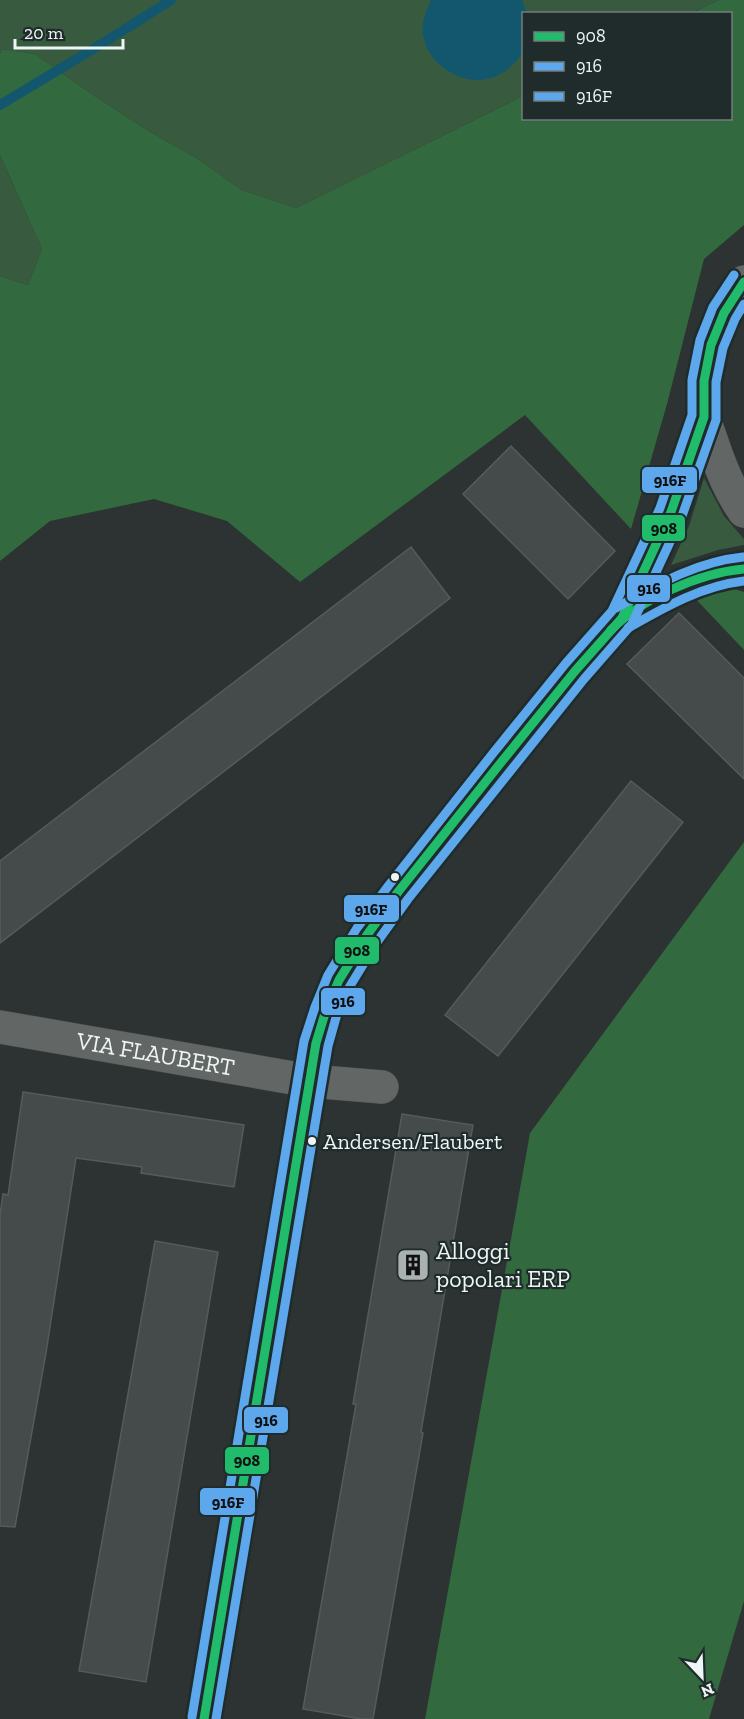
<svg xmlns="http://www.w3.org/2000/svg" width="744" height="1719" viewBox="0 0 744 1719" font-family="'Zilla Slab',serif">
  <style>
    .green { fill: #385b3f }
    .forest { fill: #33693e }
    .water { fill: #13576f }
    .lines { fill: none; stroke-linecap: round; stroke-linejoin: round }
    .stream { stroke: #13576f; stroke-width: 10 }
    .building { fill: #454b4b; stroke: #555b5b; stroke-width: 1.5 }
    .minor-casing { stroke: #484f4e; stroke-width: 34 }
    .tertiary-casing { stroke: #484f4e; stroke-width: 34 }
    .minor { stroke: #626766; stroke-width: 33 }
    .tertiary { stroke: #626766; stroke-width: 33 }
    .bus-1-casing { stroke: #1f2c2b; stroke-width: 14 }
    .bus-2-casing { stroke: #1f2c2b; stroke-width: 14 }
    .bus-3-casing { stroke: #1f2c2b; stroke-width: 14 }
    .bus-1 { stroke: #20bc6c; stroke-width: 9 }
    .bus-2 { stroke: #5da7ec; stroke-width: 9 }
    .bus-3 { stroke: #5da7ec; stroke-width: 9 }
    .bus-dot { fill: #eef6f5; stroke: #1f2c2b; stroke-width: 2 }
    .labels { text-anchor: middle; stroke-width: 4.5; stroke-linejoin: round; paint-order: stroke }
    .bus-label { font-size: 22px; fill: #eef6f5; stroke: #1f2c2b; text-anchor: start }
    .street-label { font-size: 24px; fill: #eef6f5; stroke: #1f2c2b }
    .poi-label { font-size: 24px; fill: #eef6f5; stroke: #1f2c2b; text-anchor: start }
    .line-badge { stroke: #1f2c2b; stroke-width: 2 }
    .pale-badge-label { font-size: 16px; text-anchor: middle; font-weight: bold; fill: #111 }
  </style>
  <rect width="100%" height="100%" fill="#2c3332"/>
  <!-- green -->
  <g class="green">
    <polygon points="0,0 719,0 692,13 524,14 523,96 296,208 242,190 198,159 152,133 96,97 35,54 2,49 0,53"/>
    <polygon points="0,155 42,249 28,285 0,276"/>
    <polygon points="704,478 724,516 744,539 744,545 718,550 671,565 689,526"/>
  </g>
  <!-- forest -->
  <g class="forest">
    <polygon points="719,0 744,0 744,225 704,259 667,404 631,529 525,415 300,582 227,521 154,499 50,521 0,561 0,276 28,285 42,249 0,155 0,53 2,49 35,54 96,97 152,133 198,159 242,190 296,208 523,96 524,118 730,118 730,14 692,13"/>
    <polygon points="728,587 744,592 744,650 691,594"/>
    <polygon points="744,842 744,1601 709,1719 425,1719 530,1133"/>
  </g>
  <!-- water -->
  <path class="water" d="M431,0H522L527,13L524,14C524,25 526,40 523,50C521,58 514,63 509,68C479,95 430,73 423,35C421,23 426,11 431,0Z"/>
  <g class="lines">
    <!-- stream -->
    <polyline class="stream" points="0,105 103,43 171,0"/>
  </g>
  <!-- building -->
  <g class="building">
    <polygon points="511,446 615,551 568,599 463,494"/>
    <polygon points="411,547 450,598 0,943 0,861"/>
    <polygon points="679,613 744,678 744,779 627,664"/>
    <polygon points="631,781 683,822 498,1056 445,1015"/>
    <polygon points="23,1092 244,1125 234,1187 141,1173 142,1167 76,1158 46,1353 15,1527 0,1526 0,1215 3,1194 8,1195"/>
    <polygon points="402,1114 473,1125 421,1432 423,1433 373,1719 361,1719 303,1709 356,1404 353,1404"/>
    <polygon points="155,1241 218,1252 146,1682 79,1671"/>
  </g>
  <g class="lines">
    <!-- minor casing -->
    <g class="minor-casing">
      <g id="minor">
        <path id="s1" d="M0,1027L310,1081L382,1087"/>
      </g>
    </g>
    <!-- tertiary casing -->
    <g class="tertiary-casing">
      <g id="tertiary">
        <path d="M744,282C716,319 696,370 704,417C706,427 711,438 714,448C722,471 730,491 744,511"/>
        <path d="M622,618C662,596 698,571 744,569"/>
        <polyline points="204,1719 310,1081 316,1043 326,1010 339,980 367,935 398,892 503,760 575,671 622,618 671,512 704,417"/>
      </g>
    </g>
    <!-- minor -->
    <use href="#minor" class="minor"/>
    <!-- tertiary -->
    <use href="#tertiary" class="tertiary"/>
    <!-- bus-1 casing -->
    <g class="bus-1-casing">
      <g id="bus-1">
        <path d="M611,630C643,598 699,573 744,569"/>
        <polyline points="204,1719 316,1043 326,1010 339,980 367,935 398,892 503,760 575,671 622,618 671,512 704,417 704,381 711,345 724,313 744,282"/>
      </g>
    </g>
    <!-- bus-2 casing -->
    <g class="bus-2-casing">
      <g id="bus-2">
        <path d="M628,628C665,607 701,586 744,581"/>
        <polyline points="216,1719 328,1046 337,1014 350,986 377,942 408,899 584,679 632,624 682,516 716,420 716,382 723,348 735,319 744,304"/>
      </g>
    </g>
    <!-- bus-3 casing -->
    <g class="bus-3-casing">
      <g id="bus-3">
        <path d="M616,608C657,585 695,562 743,557"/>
        <polyline points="192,1717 304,1041 315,1007 328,975 357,928 389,885 494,752 566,663 612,611 660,508 692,415 692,380 700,340 713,307 734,275"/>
      </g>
    </g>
    <!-- bus-1 -->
    <use href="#bus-1" class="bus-1"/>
    <!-- bus-2 -->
    <use href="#bus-2" class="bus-2"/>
    <!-- bus-3 -->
    <use href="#bus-3" class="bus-3"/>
  </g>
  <!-- icons -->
  <defs>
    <g id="building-square" transform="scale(1.725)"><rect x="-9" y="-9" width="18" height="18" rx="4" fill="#aab2b1" stroke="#1f2c2b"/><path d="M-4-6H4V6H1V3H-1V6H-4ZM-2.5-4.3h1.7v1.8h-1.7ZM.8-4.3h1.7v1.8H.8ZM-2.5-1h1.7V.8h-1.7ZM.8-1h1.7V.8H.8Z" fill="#111"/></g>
  </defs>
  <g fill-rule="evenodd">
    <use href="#building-square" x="413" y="1265"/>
  </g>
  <!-- markers -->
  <g class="bus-dot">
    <circle cx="395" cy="877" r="5"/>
    <circle cx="312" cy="1141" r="5"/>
  </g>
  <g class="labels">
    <!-- bus labels -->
    <g class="bus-label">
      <text x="323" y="1149">Andersen/Flaubert</text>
    </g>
    <!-- street labels -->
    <g class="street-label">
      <text dy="8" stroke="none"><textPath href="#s1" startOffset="158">VIA FLAUBERT</textPath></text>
    </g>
    <!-- poi labels -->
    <g class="poi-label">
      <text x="436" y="1259">Alloggi<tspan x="436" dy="28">popolari ERP</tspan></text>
    </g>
  </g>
  <g class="line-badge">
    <rect x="641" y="466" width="57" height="28" rx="6" fill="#5da7ec"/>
    <rect x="641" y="514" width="45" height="28" rx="6" fill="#20bc6c"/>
    <rect x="626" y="574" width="45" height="29" rx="6" fill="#5da7ec"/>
    <rect x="343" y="894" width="57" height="29" rx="6" fill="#5da7ec"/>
    <rect x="334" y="936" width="46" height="29" rx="6" fill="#20bc6c"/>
    <rect x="320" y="987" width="46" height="29" rx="6" fill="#5da7ec"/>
    <rect x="243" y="1406" width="46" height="28" rx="6" fill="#5da7ec"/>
    <rect x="224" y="1446" width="46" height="29" rx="6" fill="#20bc6c"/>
    <rect x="199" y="1487" width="57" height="29" rx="6" fill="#5da7ec"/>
  </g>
  <g class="pale-badge-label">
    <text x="670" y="486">916F</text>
    <text x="664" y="534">908</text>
    <text x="649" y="594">916</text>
    <text x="371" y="915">916F</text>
    <text x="357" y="956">908</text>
    <text x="343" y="1007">916</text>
    <text x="266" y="1426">916</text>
    <text x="247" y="1466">908</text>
    <text x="228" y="1508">916F</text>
  </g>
  <!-- legend -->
  <rect x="522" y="12" width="210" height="108" fill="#1f2c2b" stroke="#727d7c" stroke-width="1.5"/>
  <rect x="534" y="32" width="30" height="9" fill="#20bc6c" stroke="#727d7c" stroke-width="1.5"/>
  <text x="576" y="42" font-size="18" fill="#eef6f5">908</text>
  <rect x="534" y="62" width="30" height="9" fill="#5da7ec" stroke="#727d7c" stroke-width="1.5"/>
  <text x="576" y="72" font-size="18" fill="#eef6f5">916</text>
  <rect x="534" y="92" width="30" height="9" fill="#5da7ec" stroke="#727d7c" stroke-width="1.5"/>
  <text x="576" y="102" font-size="18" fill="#eef6f5">916F</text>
  <!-- north arrow -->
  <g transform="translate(702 1677) rotate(157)" stroke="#1f2c2b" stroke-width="4.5" paint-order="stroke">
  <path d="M0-4.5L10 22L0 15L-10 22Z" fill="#eef6f5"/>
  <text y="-9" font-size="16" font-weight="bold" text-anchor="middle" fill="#eef6f5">N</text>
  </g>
  <!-- scale -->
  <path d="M15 39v9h108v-9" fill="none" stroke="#eef6f5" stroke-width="3"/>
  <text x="24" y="39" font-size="18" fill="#eef6f5" stroke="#1f2c2b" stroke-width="4.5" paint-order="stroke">20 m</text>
</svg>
